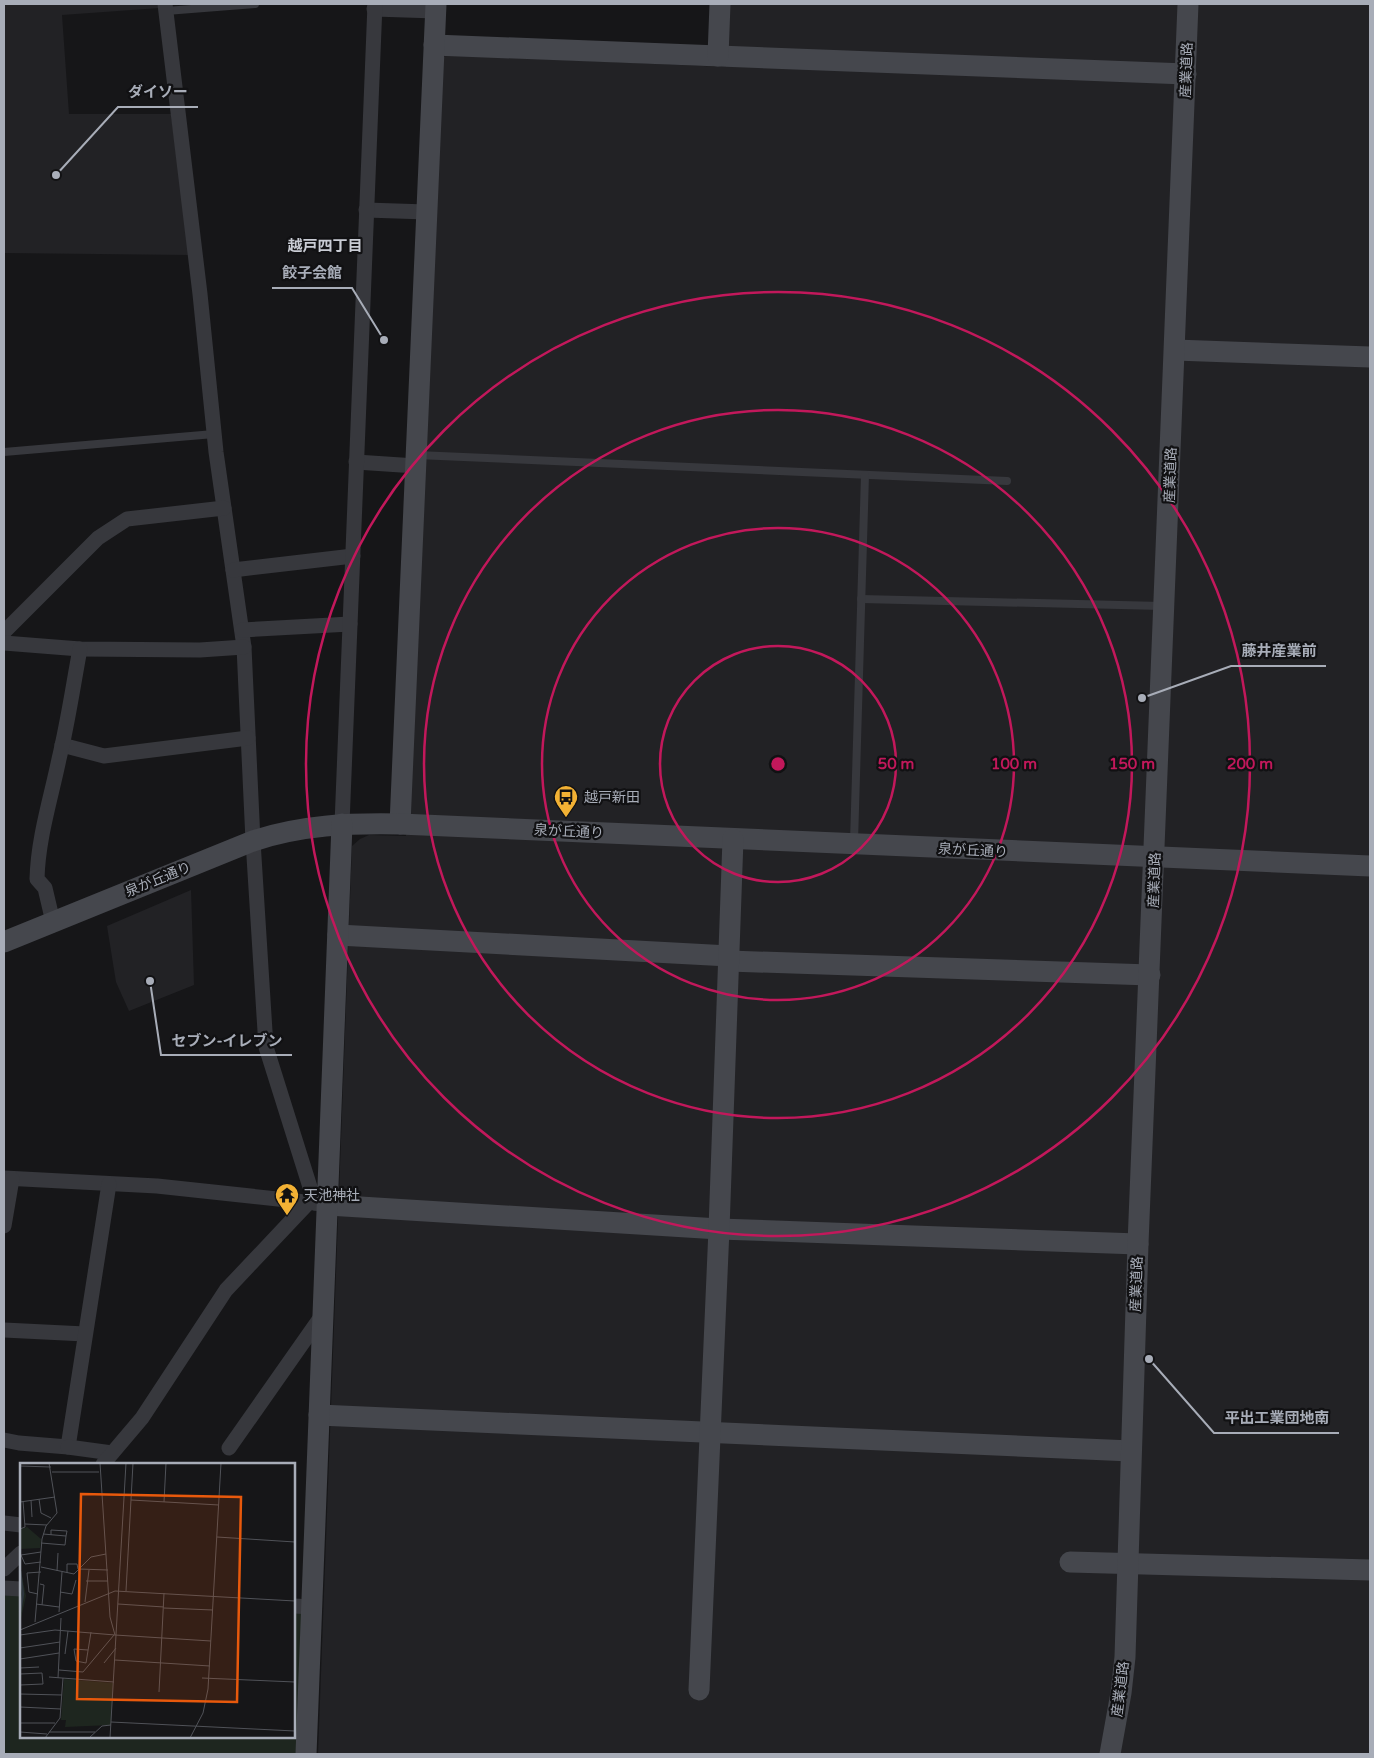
<svg xmlns="http://www.w3.org/2000/svg" width="1374" height="1758" viewBox="0 0 1374 1758" font-family="'Varela Round','Noto Sans JP',sans-serif">
  <style>
    .built { fill: #222225 }
    .green { fill: #1e261f }
    .lines { fill: none; stroke-linecap: round; stroke-linejoin: round }
    .lane { stroke: #37383d; stroke-width: 8 }
    .street { stroke: #37383d; stroke-width: 15 }
    .secondary { stroke: #45474d; stroke-width: 21 }
    .ring { fill: none; stroke: #c2185b; stroke-width: 2.5 }
    .labels { text-anchor: middle; stroke-width: 4.5; stroke-linejoin: round; paint-order: stroke }
    .street-label { font-size: 14px; fill: #a8adb8; stroke: #111113 }
    .poi-label { font-size: 14px; fill: #a8adb8; stroke: #111113; text-anchor: start }
    .neighbourhood-label { font-size: 15px; font-weight: bold; fill: #c9ccd4; stroke: #111113 }
    .inset-river { fill: none; stroke: #2c353c; stroke-width: 2.5 }
    .inset-road { fill: none; stroke: #505258; stroke-width: 1 }
    .view { fill: #e8590c; fill-opacity: 0.15; stroke: #e8590c; stroke-width: 2.5 }
    .inset-edge { fill: none; stroke: #a8adb8; stroke-width: 2.5 }
    .centre { fill: #c2185b; stroke: #111113; stroke-width: 2.5 }
    .ring-label { font-size: 15px; text-anchor: middle; font-weight: bold; fill: #c2185b; stroke: #111113; stroke-width: 4.5; stroke-linejoin: round; paint-order: stroke }
    .leader { fill: none; stroke: #a8adb8; stroke-width: 2 }
    .callout-dot { fill: #a8adb8; stroke: #111113; stroke-width: 2 }
    .callout-label { font-size: 15px; text-anchor: middle; font-weight: bold; fill: #a8adb8; stroke: #111113; stroke-width: 4.5; stroke-linejoin: round; paint-order: stroke }
  </style>
  <rect width="100%" height="100%" fill="#161618"/>
  <!-- built -->
  <g class="built">
    <polygon points="4,4 160,4 160,8 62,15 69,114 171,114 189,255 4,253"/>
    <polygon points="728,4 1370,4 1370,1754 318,1754 352,846 360,839 369,835 406,836 441,59 447,55 726,67"/>
    <polygon points="191,890 194,985 129,1011 116,982 107,926"/>
  </g>
  <!-- green -->
  <polygon class="green" points="4,1594 21,1595 21,1737 294,1737 294,1611 305,1612 300,1754 4,1754"/>
  <g class="lines">
    <!-- lane -->
    <g class="lane">
      <polyline points="166,11 255,4"/>
      <polyline points="4,452 214,434"/>
      <polyline points="417,455 1007,481"/>
      <polyline points="861,599 1162,606"/>
      <polyline points="854,842 865,475"/>
    </g>
    <!-- street -->
    <g class="street">
      <polyline points="165,4 200,294 216,452 244,647 253,841 266,1047 315,1203 328,1205"/>
      <polyline points="374,9 436,11"/>
      <polyline points="366,210 427,212"/>
      <polyline points="356,462 416,466"/>
      <polyline points="233,570 353,556"/>
      <polyline points="242,630 350,624"/>
      <polyline points="4,632 98,538 127,519 224,508"/>
      <polyline points="4,643 80,649 200,650 244,647"/>
      <polyline points="62,745 104,756 248,738"/>
      <polyline points="342,824 375,4"/>
      <path d="M53,922L45,888L37,879C38,838 51,798 59,759C68,722 73,686 80,649"/>
      <polyline points="4,1178 157,1186 315,1203"/>
      <polyline points="4,1226 12,1179"/>
      <polyline points="4,1330 85,1334"/>
      <polyline points="4,1440 19,1443 68,1447 109,1184"/>
      <polyline points="68,1447 112,1453"/>
      <polyline points="229,1448 323,1314"/>
      <polyline points="103,1464 142,1418 226,1290 309,1202"/>
      <polyline points="4,1523 21,1525"/>
      <polyline points="4,1569 21,1553"/>
      <polyline points="4,1588 21,1589"/>
      <polyline points="294,1606 312,1607"/>
    </g>
    <!-- secondary -->
    <g class="secondary">
      <polyline points="434,45 1186,74"/>
      <polyline points="718,56 720,4"/>
      <polyline points="1175,350 1370,357"/>
      <polyline points="400,824 436,4"/>
      <polyline points="338,935 729,956"/>
      <path d="M4,942L253,841C301,825 349,823 400,824L1370,866"/>
      <polyline points="729,961 1150,975"/>
      <polyline points="328,1205 719,1229 1138,1244"/>
      <polyline points="319,1415 1131,1451"/>
      <polyline points="1070,1562 1370,1570"/>
      <polyline points="699,1690 719,1229 733,839"/>
      <polyline points="306,1754 342,824"/>
      <polyline points="1110,1754 1121,1693 1125,1657 1138,1244 1188,4"/>
    </g>
  </g>
  <!-- distance rings -->
  <g class="ring">
    <circle cx="778" cy="764" r="118"/>
    <circle cx="778" cy="764" r="236"/>
    <circle cx="778" cy="764" r="354"/>
    <circle cx="778" cy="764" r="472"/>
  </g>
  <!-- icons -->
  <defs>
    <g id="bus-pin" transform="scale(1.25)"><path d="M0 17L-7.5 6A9.5 9.5 0 1 1 7.5 6Z" fill="#f2b134" stroke="#111113"/><path d="M-5-6H5V4H4V6H2V4H-2V6H-4V4H-5ZM-3.5-4V0h7V-4ZM-3.5 1.2v1.5H-2V1.2ZM2 1.2v1.5H3.5V1.2Z" fill="#111"/></g>
    <g id="temple-pin" transform="scale(1.25)"><path d="M0 17L-7.5 6A9.5 9.5 0 1 1 7.5 6Z" fill="#f2b134" stroke="#111113"/><path d="M0-6L5-2H3V0L6.5 2.5H4V6H1.5V3h-3V6H-4V2.5H-6.5L-3 0V-2H-5Z" fill="#111"/></g>
  </defs>
  <g fill-rule="evenodd">
    <use href="#bus-pin" x="566" y="797"/>
    <use href="#temple-pin" x="287" y="1195"/>
  </g>
  <g class="labels">
    <!-- street labels -->
    <g class="street-label">
      <text transform="translate(1186 70) rotate(-88)" y="5">産業道路</text>
      <text transform="translate(1170 475) rotate(-88)" y="5">産業道路</text>
      <text transform="translate(569 831) rotate(3)" y="5">泉が丘通り</text>
      <text transform="translate(973 850) rotate(3)" y="5">泉が丘通り</text>
      <text transform="translate(158 879) rotate(-22)" y="5">泉が丘通り</text>
      <text transform="translate(1154 880) rotate(-88)" y="5">産業道路</text>
      <text transform="translate(1136 1284) rotate(-88)" y="5">産業道路</text>
      <text transform="translate(1120 1689) rotate(-83)" y="5">産業道路</text>
    </g>
    <!-- poi labels -->
    <g class="poi-label">
      <text x="584" y="802">越戸新田</text>
      <text x="304" y="1200">天池神社</text>
    </g>
    <!-- neighbourhood labels -->
    <g class="neighbourhood-label">
      <text x="325" y="251">越戸四丁目</text>
    </g>
  </g>
  <!-- overview -->
  <g transform="translate(20 1463)">
    <rect width="275" height="275" fill="#161618"/>
    <path d="M7,64L21,76L20,85L0,86V66ZM0,103L6,133L0,160ZM44,216L93,220L91,262L45,264L46,257H41Z" fill="#1e261f"/>
    <path class="inset-river" d="M0,108L3,131L0,149"/>
    <path class="inset-road" d="M80,0L90,154L95,172L191,178M0,3L31,4M32,9H79M19,36L21,50L31,55M11,37L12,54M111,37L199,42M0,39L35,34M144,39L146,0M5,61L27,62M0,66L5,64L3,38M31,72V67L47,68L46,73M197,74L275,79M21,80L45,82L46,73L23,71M21,89L1,92L5,101L21,99M21,104L54,111L71,94L86,91M59,106L88,107M37,108L38,90M47,110V101H57L58,106M66,118H88M20,121L24,122L22,142M106,128L113,0M40,129L52,131L56,117M18,131L9,129L7,110L21,109M65,139L69,107M16,141L39,144M98,141L144,144M144,145L193,147M39,149L42,109M15,159L22,76L26,63L37,50L29,0M0,167L95,128L275,138M0,172L35,167L95,172M0,185L40,179M68,187L54,186L56,198L66,200L71,169M45,191L48,168M0,196L39,190M95,197L190,203M84,200L96,185M0,205L19,204M39,207L63,209L94,172M0,211L22,210L23,221L0,222M29,214L94,219M38,215L41,155M182,215L275,219M139,229L144,130M0,231L42,232M0,244L41,246M91,259L275,268M0,260H35M0,269L27,271M29,269H75M25,275L40,255L43,215M69,275L82,263L91,262M90,275L106,0M170,275L183,250L188,226L201,0"/>
    <path class="view" d="M61,31L221,34L217,239L57,236Z"/>
    <rect width="275" height="275" class="inset-edge"/>
  </g>
  <circle cx="778" cy="764" r="8" class="centre"/>
  <g class="ring-label">
    <text x="896" y="769">50 m</text>
    <text x="1014" y="769">100 m</text>
    <text x="1132" y="769">150 m</text>
    <text x="1250" y="769">200 m</text>
  </g>
  <!-- callouts -->
  <path class="leader" d="M56 175L118 107H198M384 340L352 288H272M1142 698L1231 666H1326M150 981L161 1055H292M1149 1359L1214 1433H1339"/>
  <g class="callout-dot">
    <circle cx="56" cy="175" r="5"/>
    <circle cx="384" cy="340" r="5"/>
    <circle cx="1142" cy="698" r="5"/>
    <circle cx="150" cy="981" r="5"/>
    <circle cx="1149" cy="1359" r="5"/>
  </g>
  <g class="callout-label">
    <text x="158" y="97">ダイソー</text>
    <text x="312" y="278">餃子会館</text>
    <text x="1279" y="656">藤井産業前</text>
    <text x="227" y="1046">セブン-イレブン</text>
    <text x="1277" y="1423">平出工業団地南</text>
  </g>
  <!-- border -->
  <rect width="1374" height="1758" fill="none" stroke="#a8adb8" stroke-width="10"/>
</svg>
